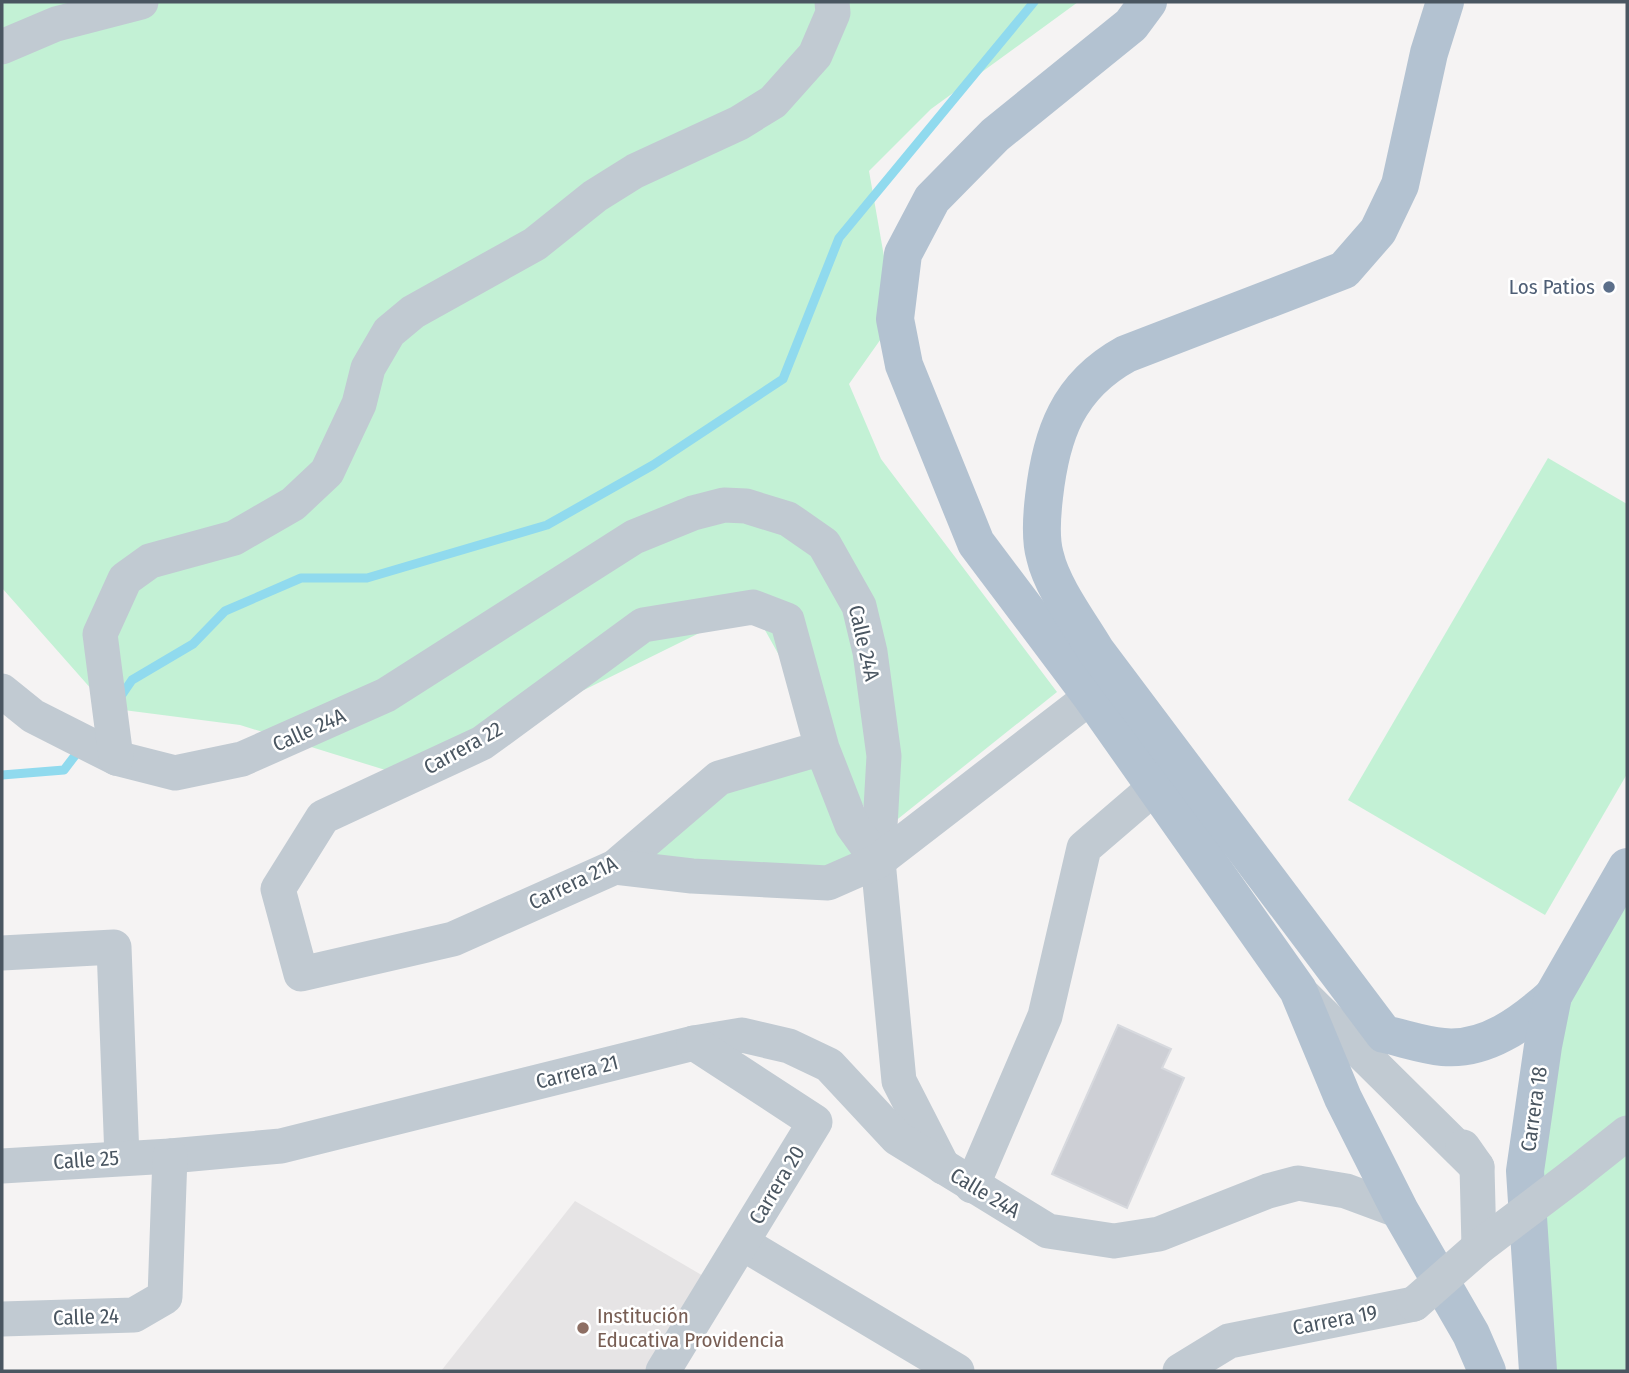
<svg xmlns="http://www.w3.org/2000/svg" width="1629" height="1373" viewBox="0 0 1629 1373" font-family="'Fira Sans Condensed',sans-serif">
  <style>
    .education { fill: #e6e4e5 }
    .green { fill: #c3f1d5 }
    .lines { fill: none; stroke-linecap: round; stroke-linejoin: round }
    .stream { stroke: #90daee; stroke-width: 9 }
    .building { fill: #cdcfd5; stroke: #d7d9de; stroke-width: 2 }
    .minor { stroke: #c1cad2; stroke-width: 35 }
    .major { stroke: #b3c2d1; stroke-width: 38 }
    .minor-bridge { stroke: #c1cad2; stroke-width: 35 }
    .service-dot { fill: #5c6f8a; stroke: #fff; stroke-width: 2.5 }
    .education-dot { fill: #8d6e63; stroke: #fff; stroke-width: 2.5 }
    .labels { text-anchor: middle; stroke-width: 5; stroke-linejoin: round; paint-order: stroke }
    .service-label { font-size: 21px; fill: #4e5e75; stroke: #fff; text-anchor: end }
    .street-label { font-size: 21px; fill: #4a5661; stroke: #fff }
    .education-label { font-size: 21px; fill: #785e54; stroke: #fff; text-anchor: start }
  </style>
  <rect width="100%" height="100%" fill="#f5f3f3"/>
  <!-- education -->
  <polygon class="education" points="575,1201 717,1284 663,1371 441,1371"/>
  <!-- green -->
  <g class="green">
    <polygon points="2,2 1078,2 931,109 869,171 895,319 849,384 881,459 1057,692 879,834 752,607 408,777 240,725 108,708 2,588"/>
    <polygon points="1548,458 1627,504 1627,774 1545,915 1348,800"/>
    <polygon points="822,748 878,861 828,883 615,867 719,778"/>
    <polygon points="1627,867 1627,1371 1538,1371 1543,1046"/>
  </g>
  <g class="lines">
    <!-- stream -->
    <g class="stream">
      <polyline points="119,699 132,680 193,644 225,611 301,578 367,578 547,525 653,465 783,379 839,238 1034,2"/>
      <polyline points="2,775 64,770 80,749"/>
    </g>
  </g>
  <!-- building -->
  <polygon class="building" points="1118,1025 1171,1049 1162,1068 1184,1078 1127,1208 1052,1174"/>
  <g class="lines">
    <!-- minor -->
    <g class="minor">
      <polyline points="2,47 56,24 141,2"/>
      <polyline points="2,691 33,716 116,758 175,773 242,759 386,695 634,537 693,513 724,505 746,506 788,519 824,544 859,606 870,652 884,756 878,861 899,1081 943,1167"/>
      <polyline points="822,748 719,778 615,867 453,939 301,974 278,889 323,817 482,743 643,625 753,607 787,620 822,748 852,825 878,861"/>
      <polyline points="116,758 100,634 125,579 150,561 234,538 293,504 327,472 359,404 368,368 389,332 413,312 535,244 595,196 635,171 739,123 773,102 815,55 833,13 832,2"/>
      <polyline points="615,867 692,876 828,883 878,861 1115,678"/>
      <polyline points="2,953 114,947 122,1158"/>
      <polyline points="1301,993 1477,1167"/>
      <polyline points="1463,1147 1477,1167 1479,1247"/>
      <polyline points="2,1166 170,1156 281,1146 694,1043 742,1035 789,1046 829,1065 897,1138 1048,1231 1114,1241 1159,1234 1268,1191 1298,1183 1346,1191 1400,1211"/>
      <polyline points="1574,1175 1627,1133"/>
      <polyline points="972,1186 1045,1016 1084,848 1155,787 1182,795"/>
      <polyline points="742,1243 957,1371"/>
      <polyline points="2,1319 134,1315 165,1297 170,1156"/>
      <polyline points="663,1371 815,1122 694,1043"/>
      <polyline points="1180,1371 1229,1341 1414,1304"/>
    </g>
    <!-- major -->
    <g class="major">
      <polyline points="1148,2 1131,25 995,135 932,199 903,254 895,319 904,365 976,543 1091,696 1298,990 1343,1098 1400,1211 1471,1334 1487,1371"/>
      <path d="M1445,2L1429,53L1400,185L1378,231L1344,270L1126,354C1068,386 1051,434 1044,497C1042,514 1040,539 1045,556C1052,587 1080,624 1096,651L1384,1034C1403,1038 1423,1045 1443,1047C1486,1051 1523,1023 1553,996"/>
      <polyline points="1538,1371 1525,1171 1543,1046 1553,996 1627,867"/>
    </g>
    <!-- minor-bridge -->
    <polyline class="minor-bridge" points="1414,1304 1479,1247 1574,1175"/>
  </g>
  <!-- markers -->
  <circle class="service-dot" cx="1609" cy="287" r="7"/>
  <circle class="education-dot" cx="583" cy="1328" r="7"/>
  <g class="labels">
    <!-- service labels -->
    <g class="service-label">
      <text x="1595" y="294">Los Patios</text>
    </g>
    <!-- street labels -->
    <g class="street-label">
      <text transform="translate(864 643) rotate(77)" y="7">Calle 24A</text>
      <text transform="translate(309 730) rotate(-24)" y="7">Calle 24A</text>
      <text transform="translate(463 748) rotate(-29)" y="7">Carrera 22</text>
      <text transform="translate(573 883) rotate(-26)" y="7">Carrera 21A</text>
      <text transform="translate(577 1072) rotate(-14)" y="7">Carrera 21</text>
      <text transform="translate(1534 1109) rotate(-82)" y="7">Carrera 18</text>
      <text transform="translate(86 1160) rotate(-4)" y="7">Calle 25</text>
      <text transform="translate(777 1185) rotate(-59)" y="7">Carrera 20</text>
      <text transform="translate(985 1193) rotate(31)" y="7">Calle 24A</text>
      <text transform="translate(86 1317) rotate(-2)" y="7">Calle 24</text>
      <text transform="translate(1335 1320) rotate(-11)" y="7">Carrera 19</text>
    </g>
    <!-- education labels -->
    <g class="education-label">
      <text x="597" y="1323">Institución<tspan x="597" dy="24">Educativa Providencia</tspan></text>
    </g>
  </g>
  <!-- border -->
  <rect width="1629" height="1373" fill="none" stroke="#4a5661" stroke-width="7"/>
</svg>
